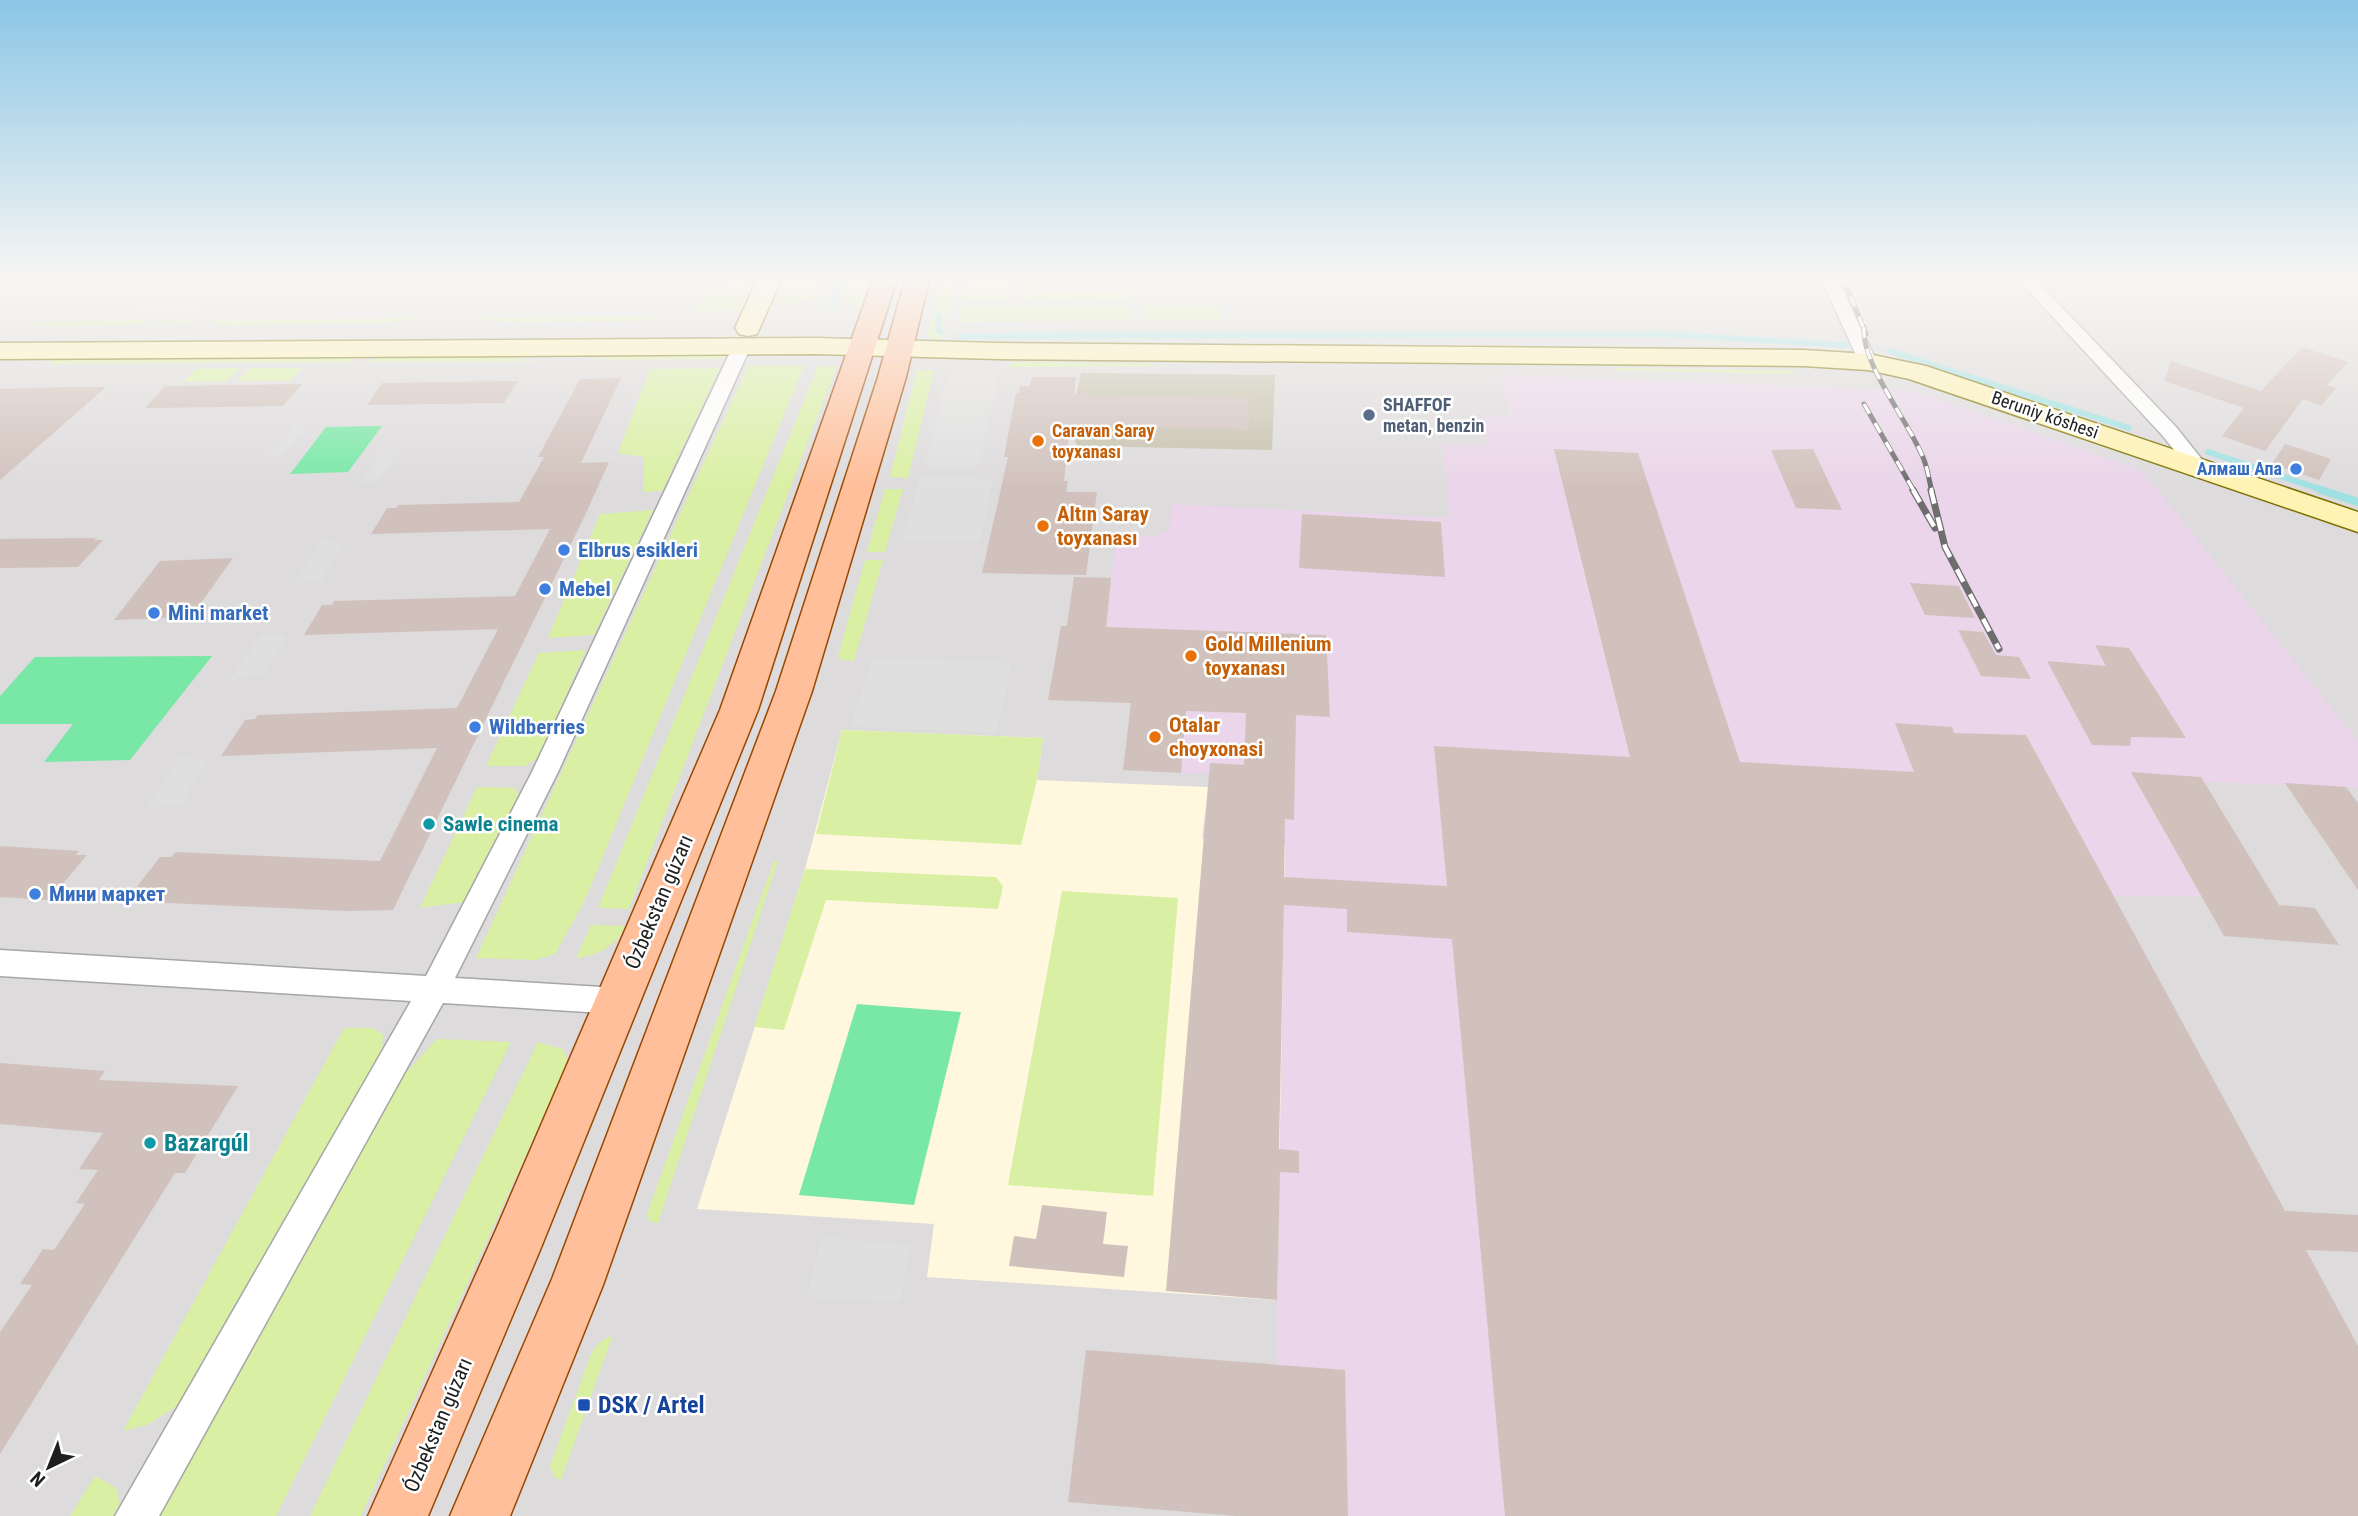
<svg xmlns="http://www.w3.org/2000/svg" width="2358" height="1516" viewBox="0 0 2358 1516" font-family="'Roboto Condensed',sans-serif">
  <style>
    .residential { fill: #dddbdc }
    .industrial { fill: #ead5ea }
    .education { fill: #fff8de }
    .construction { fill: #c6c1ae }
    .grass { fill: #d9f0a4 }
    .pitch { fill: #79e8a6 }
    .parking { fill: #dfdfdf }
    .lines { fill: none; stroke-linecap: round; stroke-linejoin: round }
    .stream-far1 { stroke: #9fe1e3; stroke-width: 6 }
    .stream { stroke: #9fe1e3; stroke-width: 8 }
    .building { fill: #d1c1bc }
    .street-casing { stroke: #a6a6a6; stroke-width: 3 }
    .secondary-casing { stroke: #7b6f00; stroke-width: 3 }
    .primary-casing { stroke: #994700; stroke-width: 3 }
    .street { fill: #fff; fill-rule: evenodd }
    .secondary { fill: #fff3b3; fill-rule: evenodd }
    .primary { fill: #ffbf9a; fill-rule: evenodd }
    .rail-far1-casing { stroke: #6d6d6d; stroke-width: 5 }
    .rail-casing { stroke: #6d6d6d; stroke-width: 7 }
    .rail-far1 { stroke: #fff; stroke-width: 3.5; stroke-dasharray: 11; stroke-linecap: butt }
    .rail { stroke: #fff; stroke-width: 4.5; stroke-dasharray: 14; stroke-linecap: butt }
    .service-dot { fill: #5c6f8a; stroke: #fff; stroke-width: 2.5 }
    .food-dot { fill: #e8710a; stroke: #fff; stroke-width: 2.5 }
    .shop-dot { fill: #3f7fe0; stroke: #fff; stroke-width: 2.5 }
    .culture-dot { fill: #0f9aa8; stroke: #fff; stroke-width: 2.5 }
    .transit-dot { fill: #1a4fb4; stroke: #fff; stroke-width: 2.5 }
    .labels { text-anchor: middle; stroke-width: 5; stroke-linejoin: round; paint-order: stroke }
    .far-service-label { font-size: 18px; font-weight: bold; fill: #4e5e75; stroke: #fff; text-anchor: start }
    .far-street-label { font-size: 18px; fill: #1f1f1f; stroke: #fff }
    .far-food-label { font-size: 18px; font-weight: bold; fill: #c56008; stroke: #fff; text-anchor: start }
    .far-shop-label { font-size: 18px; font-weight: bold; fill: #366cbe; stroke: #fff; text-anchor: end }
    .food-label { font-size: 21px; font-weight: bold; fill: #c56008; stroke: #fff; text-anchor: start }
    .shop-label { font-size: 21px; font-weight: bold; fill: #366cbe; stroke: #fff; text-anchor: start }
    .culture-label { font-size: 21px; font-weight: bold; fill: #0d838f; stroke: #fff; text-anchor: start }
    .street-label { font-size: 21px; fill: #1f1f1f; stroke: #fff }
    .near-culture-label { font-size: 24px; font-weight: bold; fill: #0d838f; stroke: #fff; text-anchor: start }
    .near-transit-label { font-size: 24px; font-weight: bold; fill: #164399; stroke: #fff; text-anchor: start }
  </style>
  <rect width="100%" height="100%" fill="#f0eae4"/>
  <!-- residential -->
  <rect class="residential" x="0" y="276" width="2358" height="1240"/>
  <!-- industrial -->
  <polygon class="industrial" points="1501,375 1914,391 2143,471 2358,741 2358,788 2135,779 2201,896 2114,896 2358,1346 2358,1516 1348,1516 1345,1370 1277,1365 1280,1172 1298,1173 1299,1151 1279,1149 1285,845 1202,839 1210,774 1181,773 1186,704 1124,703 1127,677 1212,712 1329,716 1326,635 1107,627 1116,534 1157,536 1169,530 1171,504 1450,518 1442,444 1487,445 1483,416 1510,416"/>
  <!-- education -->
  <polygon class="education" points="842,730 1043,738 1037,780 1208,787 1202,839 1285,845 1277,1300 927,1277 934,1224 697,1209 805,869"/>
  <!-- construction -->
  <polygon class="construction" points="1081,373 1275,375 1272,450 1077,446 1070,425"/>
  <!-- grass -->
  <g class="grass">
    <polygon points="729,276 762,276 748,310 695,311 706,296 728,281"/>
    <polygon points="783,276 824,276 816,296 798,302 773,304"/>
    <polygon points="849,276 870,276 861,304 840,305"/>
    <polygon points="942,276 955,276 940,342 927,336"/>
    <polygon points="967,276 1014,276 1011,300 962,300"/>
    <polygon points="1025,276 1038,276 1036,293 1129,292 1129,301 1021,302"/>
    <polygon points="1219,305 1220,320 1146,320 1146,306"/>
    <polygon points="1129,306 1129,320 959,322 962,307"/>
    <polygon points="660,316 647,321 503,322 474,318"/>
    <polygon points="422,318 386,323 216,325 213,321"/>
    <polygon points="145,320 143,323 197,320 185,323 38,326 31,323"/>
    <polygon points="715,354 724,356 724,359 591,360 628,356"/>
    <polygon points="378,357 503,357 538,361 365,362"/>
    <polygon points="347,358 354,359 354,362 49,364 52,360"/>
    <polygon points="1014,362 1152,364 1158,366 1009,367"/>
    <polygon points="748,366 804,366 585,900 555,954 535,960 476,958"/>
    <polygon points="818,366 837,366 629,909 598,908"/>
    <polygon points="240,368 227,381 183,382 196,369"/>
    <polygon points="250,368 302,368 290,381 238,381"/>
    <polygon points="720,368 662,491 643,492 644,457 618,453 650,369"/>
    <polygon points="1616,368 1793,371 1795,374 1614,370"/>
    <polygon points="934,370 908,478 890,477 917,371"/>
    <polygon points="885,489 903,489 885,552 867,552"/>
    <polygon points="653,510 594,635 548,638 600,514"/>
    <polygon points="865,560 883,560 854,661 842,660 838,656"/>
    <polygon points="586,650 538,758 525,766 486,766 539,653"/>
    <polygon points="842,730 1043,738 1037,780 1021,845 816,834"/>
    <polygon points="477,787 515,788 520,798 465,902 420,908"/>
    <polygon points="774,861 778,861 658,1223 651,1222 647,1217 648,1211"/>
    <polygon points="805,869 996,877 1003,886 998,909 826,900 784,1030 754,1027"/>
    <polygon points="1062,891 1178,898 1153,1196 1008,1185"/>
    <path d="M591,925L626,926C614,947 600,955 576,958Z"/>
    <polygon points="344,1028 373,1028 383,1035 382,1051 179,1405 147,1425 123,1431"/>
    <polygon points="437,1039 511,1042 276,1516 160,1516 402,1077"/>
    <polygon points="538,1042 563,1049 568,1063 361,1516 310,1516"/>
    <polygon points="613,1335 561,1480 554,1477 550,1466 591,1354 598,1343"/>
    <polygon points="95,1476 116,1488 120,1504 113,1516 70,1516"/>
  </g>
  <!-- pitch -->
  <g class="pitch">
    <polygon points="382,426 348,472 290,474 326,427"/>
    <polygon points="212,656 130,760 44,762 73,724 0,724 0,696 35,657"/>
    <polygon points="857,1004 961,1012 914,1205 799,1195"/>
  </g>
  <!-- parking -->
  <g class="parking">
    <polygon points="212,302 198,316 126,318 141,303"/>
    <polygon points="948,372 999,372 979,466 925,466"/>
    <polygon points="310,421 282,457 270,455 294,426"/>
    <polygon points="382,452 396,455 379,481 360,483"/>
    <polygon points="920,477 994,478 980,541 902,540"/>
    <polygon points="324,538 343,545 321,582 294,583"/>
    <polygon points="262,633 286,637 264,673 231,679"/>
    <polygon points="874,657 1012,663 996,733 850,726"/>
    <polygon points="180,757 207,761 181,805 145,809"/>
    <polygon points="822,1237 910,1245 901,1301 807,1297"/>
  </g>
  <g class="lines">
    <!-- stream-far1 -->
    <g class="stream-far1">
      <polyline points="834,307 831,306 842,276"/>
      <polyline points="935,313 939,315 938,330 941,332"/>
      <polyline points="960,336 1659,334 1845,345"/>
      <polyline points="1889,351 2129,428"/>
      <polyline points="2208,452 2326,491"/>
    </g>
    <!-- stream -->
    <polyline class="stream" points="2321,490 2358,502"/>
  </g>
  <!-- building -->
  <g class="building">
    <polygon points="2302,347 2348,362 2327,385 2336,388 2321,406 2303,399 2265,451 2222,436 2244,408 2164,381 2171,361 2261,391"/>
    <polygon points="1032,377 1076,377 1074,394 1249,398 1249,430 1070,425 1064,481 1068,481 1066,492 1097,492 1086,575 982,573 1008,457 1004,457 1016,393 1019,393 1020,386 1030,386"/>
    <polygon points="621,378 581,463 609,462 587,511 393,910 347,911 126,901 160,857 172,857 175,852 380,861 437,748 221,756 245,720 255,719 258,715 457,708 498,629 304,635 322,605 332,605 334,601 515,596 550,529 371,534 387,508 396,508 398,505 519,502 544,457 538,457 580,379"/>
    <polygon points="518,381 504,403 367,405 382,383"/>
    <polygon points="302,384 283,406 145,408 165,386"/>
    <polygon points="64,387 106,387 0,480 0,389"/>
    <polygon points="2285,444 2331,459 2319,480 2272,464"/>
    <polygon points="1554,449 1638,453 1740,762 1914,772 1895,723 1952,727 1954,733 2026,735 2285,1211 2358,1215 2358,1252 2306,1250 2358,1346 2358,1516 1505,1516 1452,939 1347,932 1347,909 1284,905 1279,1149 1299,1151 1299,1173 1280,1172 1277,1300 1166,1291 1210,763 1244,765 1246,713 1186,711 1181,773 1123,770 1131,703 1048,700 1061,626 1067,626 1074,577 1111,578 1106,627 1326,635 1330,717 1296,715 1294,820 1285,819 1284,877 1447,886 1434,746 1630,757"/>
    <polygon points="1813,449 1842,510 1796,508 1771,450"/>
    <polygon points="1302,514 1441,522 1445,577 1299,568"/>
    <polygon points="96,538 94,540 103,540 78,567 0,568 0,539"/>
    <polygon points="233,558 191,617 114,620 160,561"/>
    <polygon points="1910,583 1959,586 1975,618 1925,615"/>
    <polygon points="1958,630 1983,632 1996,655 2019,657 2031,679 1981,676"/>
    <polygon points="2095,645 2129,648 2186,738 2131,737 2130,746 2092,745 2047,661 2106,666"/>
    <polygon points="2131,772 2201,777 2279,905 2315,908 2339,945 2224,936"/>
    <polygon points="2285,783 2346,787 2358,803 2358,890"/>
    <polygon points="0,846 79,851 76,855 87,855 49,900 0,897"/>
    <polygon points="0,1063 105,1071 99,1080 238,1086 185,1173 175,1173 0,1454 0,1332 32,1285 20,1284 43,1249 54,1250 85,1204 76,1203 98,1170 79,1169 103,1133 0,1124"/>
    <polygon points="1042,1205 1107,1212 1103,1244 1128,1246 1124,1277 1009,1266 1014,1236 1036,1239"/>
    <polygon points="1086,1350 1345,1370 1348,1516 1236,1516 1068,1502"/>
  </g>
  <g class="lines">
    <!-- street casing -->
    <g class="street-casing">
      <g id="street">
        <polygon points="1820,276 1836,276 1877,362 1875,366 1868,368 1859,362"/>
        <polygon points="2015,276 2032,276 2176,427 2208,467 2205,471 2191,471 2162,435"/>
        <polygon points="742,341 751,346 558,772 455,978 618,988 629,992 634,1001 629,1010 618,1014 443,1003 159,1516 115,1516 411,1001 0,976 0,950 426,976 532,772 733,346"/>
      </g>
    </g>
    <!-- secondary casing -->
    <g class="secondary-casing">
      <g id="secondary">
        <polygon points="759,276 783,276 757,334 748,336 739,334 735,328"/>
        <polygon points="817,338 997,343 1804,350 1868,354 1926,366 2358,512 2358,532 1909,379 1868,370 1804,366 997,359 817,354 0,359 0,343"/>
      </g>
    </g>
    <!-- primary casing -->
    <g class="primary-casing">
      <g id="primary">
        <polygon points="874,276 898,276 758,710 540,1250 428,1516 368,1516 495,1232 720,710"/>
        <polygon points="906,276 930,276 906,377 812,691 603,1285 510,1516 450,1516 552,1279 776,691 878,377"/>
      </g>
    </g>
    <!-- street -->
    <use href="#street" class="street"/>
    <!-- secondary -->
    <use href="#secondary" class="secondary"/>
    <!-- primary -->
    <use href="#primary" class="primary"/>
    <!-- rail-far1 casing -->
    <g class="rail-far1-casing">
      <g id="rail-far1">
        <polyline points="1842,276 1866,334"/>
        <path d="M1864,327C1861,365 1911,424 1924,460C1928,470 1929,481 1932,491"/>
        <polyline points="1864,404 1914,491"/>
      </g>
    </g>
    <!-- rail casing -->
    <g class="rail-casing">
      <g id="rail">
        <polyline points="1913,490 1935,528"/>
        <polyline points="1931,490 1945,547 1999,649"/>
      </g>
    </g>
    <!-- rail-far1 -->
    <use href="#rail-far1" class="rail-far1"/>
    <!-- rail -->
    <use href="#rail" class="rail"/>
  </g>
  <!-- sky -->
  <linearGradient id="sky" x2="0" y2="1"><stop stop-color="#8bc6e6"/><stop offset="0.57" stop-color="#f8f6f3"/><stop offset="1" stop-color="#f8f6f3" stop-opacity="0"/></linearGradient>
  <rect width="2358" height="488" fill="url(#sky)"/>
  <!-- markers -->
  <circle class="service-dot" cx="1369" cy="415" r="7"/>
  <g class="food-dot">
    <circle cx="1038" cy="441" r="7"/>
    <circle cx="1043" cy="526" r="7"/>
    <circle cx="1191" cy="656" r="7"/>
    <circle cx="1155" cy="737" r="7"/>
  </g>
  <g class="shop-dot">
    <circle cx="2296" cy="469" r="7"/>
    <circle cx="564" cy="550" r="7"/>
    <circle cx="545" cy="589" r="7"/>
    <circle cx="154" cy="613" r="7"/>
    <circle cx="475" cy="727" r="7"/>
    <circle cx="35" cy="894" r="7"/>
  </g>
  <g class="culture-dot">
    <circle cx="429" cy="824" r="7"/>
    <circle cx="150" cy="1143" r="7"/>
  </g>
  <rect class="transit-dot" x="577" y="1398" width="14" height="14" rx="3.5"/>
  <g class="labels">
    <!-- far-service labels -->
    <g class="far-service-label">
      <text x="1383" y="411">SHAFFOF<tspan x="1383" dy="21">metan, benzin</tspan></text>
    </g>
    <!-- far-street labels -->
    <g class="far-street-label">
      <text transform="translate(2045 415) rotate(19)" y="6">Beruniy kóshesi</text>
    </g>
    <!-- far-food labels -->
    <g class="far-food-label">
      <text x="1052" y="437">Caravan Saray<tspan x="1052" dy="21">toyxanası</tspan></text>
    </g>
    <!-- far-shop labels -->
    <g class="far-shop-label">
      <text x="2282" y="475">Алмаш Апа</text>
    </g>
    <!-- food labels -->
    <g class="food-label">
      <text x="1057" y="521">Altın Saray<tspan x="1057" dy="24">toyxanası</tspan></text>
      <text x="1205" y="651">Gold Millenium<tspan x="1205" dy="24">toyxanası</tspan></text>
      <text x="1169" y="732">Otalar<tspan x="1169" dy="24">choyxonasi</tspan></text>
    </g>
    <!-- shop labels -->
    <g class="shop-label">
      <text x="578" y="557">Elbrus esikleri</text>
      <text x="559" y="596">Mebel</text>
      <text x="168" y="620">Mini market</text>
      <text x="489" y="734">Wildberries</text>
      <text x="49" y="901">Мини маркет</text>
    </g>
    <!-- culture labels -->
    <g class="culture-label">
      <text x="443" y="831">Sawle cinema</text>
    </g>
    <!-- street labels -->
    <g class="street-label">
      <text transform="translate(659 902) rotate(-67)" y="7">Ózbekstan gúzarı</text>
      <text transform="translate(438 1425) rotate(-67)" y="7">Ózbekstan gúzarı</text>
    </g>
    <!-- near-culture labels -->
    <g class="near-culture-label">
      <text x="164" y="1151">Bazargúl</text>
    </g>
    <!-- near-transit labels -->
    <g class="near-transit-label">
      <text x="598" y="1413">DSK / Artel</text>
    </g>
  </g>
  <!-- north arrow -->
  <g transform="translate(49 1467) rotate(223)" stroke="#ffffff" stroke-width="5" paint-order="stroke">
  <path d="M0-5L12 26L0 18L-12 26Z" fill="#1f1f1f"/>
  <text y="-10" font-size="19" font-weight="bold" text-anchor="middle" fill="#1f1f1f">N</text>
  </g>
</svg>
